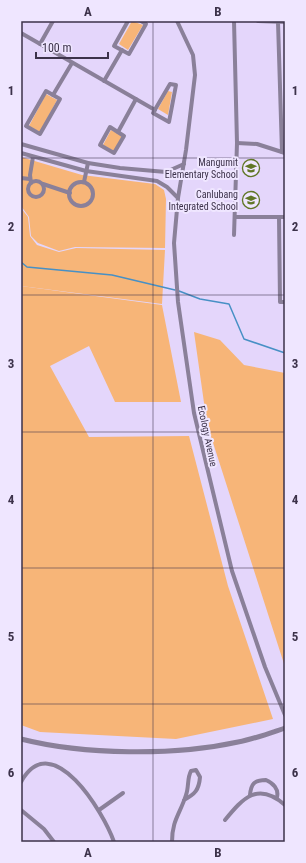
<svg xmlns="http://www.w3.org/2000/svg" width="306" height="863" viewBox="0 0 306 863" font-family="'Roboto Condensed',sans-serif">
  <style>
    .green { fill: #f7b578 }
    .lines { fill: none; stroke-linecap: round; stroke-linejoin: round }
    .stream { stroke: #4790c5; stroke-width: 1.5 }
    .minor { stroke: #8a8099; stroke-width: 4 }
    .tertiary { stroke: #8a8099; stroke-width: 5 }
    .grid { fill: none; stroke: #3c324a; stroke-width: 1; stroke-opacity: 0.55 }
    .labels { text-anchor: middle; stroke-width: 4; stroke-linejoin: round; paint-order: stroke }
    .poi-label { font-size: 10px; fill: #3c324a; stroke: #efe6ff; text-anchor: end }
    .street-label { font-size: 10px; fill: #3c324a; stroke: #efe6ff }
    .neatline { fill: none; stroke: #3c324a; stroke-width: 1.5 }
    .grid-label { font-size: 13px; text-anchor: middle; font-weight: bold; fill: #3c324a }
  </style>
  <rect width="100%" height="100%" fill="#e4d6fb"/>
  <!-- green -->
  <g class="green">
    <polygon points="132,21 143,25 128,50 119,44"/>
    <polygon points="168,91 172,92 168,115 158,109"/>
    <polygon points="46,94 57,100 40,132 29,126"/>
    <polygon points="111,130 122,136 114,151 103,145"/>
    <polygon points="21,157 82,175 155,184 164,190 166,199 165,248 75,247 59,251 38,243 31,236 29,217 21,206"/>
    <polygon points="21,208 28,217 30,236 37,245 59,252 76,248 165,250 162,304 21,286"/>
    <polygon points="21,286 162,305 181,402 115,402 89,346 50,366 89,437 189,436 228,586 273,719 176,739 40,732 21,725"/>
    <polygon points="194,332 220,340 244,365 285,373 285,667 207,424"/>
  </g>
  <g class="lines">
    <!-- stream -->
    <g class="stream">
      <polyline points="21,262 27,267 112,275 175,290"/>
      <polyline points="179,291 200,299 229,304 244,339 285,353"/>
    </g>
    <!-- minor -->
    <g class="minor">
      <polyline points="128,21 114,46 129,54 146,24 141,21"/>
      <polyline points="177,21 193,55 195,75 186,150 178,198 174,243 178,302 194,413 232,571 265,667 285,715"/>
      <polyline points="258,21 285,22"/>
      <polyline points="278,22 282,152"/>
      <polyline points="21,33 155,110"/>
      <polyline points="40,44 53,21"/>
      <polyline points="104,81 122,50"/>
      <polygon points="170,84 176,85 169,122 153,113"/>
      <polygon points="46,91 60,99 40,134 26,126"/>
      <polyline points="53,95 72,63"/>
      <polygon points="110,127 124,136 114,153 100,145"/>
      <polyline points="118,132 136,99"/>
      <polyline points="237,143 257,144 285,153"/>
      <polyline points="21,144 88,163 120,168 166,172 184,164"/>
      <polyline points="21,153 86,171 157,181 167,187 178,198"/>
      <polyline points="21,178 30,179"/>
      <circle cx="36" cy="189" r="8"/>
      <polyline points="84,182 88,163"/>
      <circle cx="81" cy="194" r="12"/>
      <polyline points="31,183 30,175 33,157"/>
      <polyline points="43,184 70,193"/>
      <polyline points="236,217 285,217"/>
      <polyline points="279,217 280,302 285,302"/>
      <polyline points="234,235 237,143 234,21"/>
      <path d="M21,782C52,726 104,813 114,842"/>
      <path d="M250,795C251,784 254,780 266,780C273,783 279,789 277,797"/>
      <polyline points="21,810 44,829 54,842"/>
      <polyline points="99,810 123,793"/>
      <path d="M225,820C243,798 258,781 285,805"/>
      <path d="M172,842C172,820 180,814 186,795C189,787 187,778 191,771L196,770L200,777C199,790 195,794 184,800"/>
    </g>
    <!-- tertiary -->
    <path class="tertiary" d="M21,739C84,755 174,756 238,742C254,739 270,733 285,728"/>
  </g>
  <!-- grid -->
  <path class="grid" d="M153,21V842M21,158H285M21,295H285M21,432H285M21,568H285M21,704H285"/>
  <!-- icons -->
  <defs>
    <g id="school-ring" transform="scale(0.9)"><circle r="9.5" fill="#efe6ff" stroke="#607626" stroke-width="1.5"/><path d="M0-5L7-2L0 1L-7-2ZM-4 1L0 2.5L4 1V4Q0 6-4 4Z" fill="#607626"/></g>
  </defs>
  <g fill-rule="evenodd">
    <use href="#school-ring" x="251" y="168"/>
    <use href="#school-ring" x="251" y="200"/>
  </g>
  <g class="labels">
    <!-- poi labels -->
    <g class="poi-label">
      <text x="238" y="166">Mangumit<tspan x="238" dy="12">Elementary School</tspan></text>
      <text x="238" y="198">Canlubang<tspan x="238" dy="12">Integrated School</tspan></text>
    </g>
    <!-- street labels -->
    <g class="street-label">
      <text transform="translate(208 436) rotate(78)" y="4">Ecology Avenue</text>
    </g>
  </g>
  <!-- border -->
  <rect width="306" height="863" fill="none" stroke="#efe6ff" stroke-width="44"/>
  <!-- scale -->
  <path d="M36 52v6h72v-6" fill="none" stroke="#3c324a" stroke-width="2"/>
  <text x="42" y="52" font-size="12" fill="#3c324a" stroke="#efe6ff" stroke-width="3" paint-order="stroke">100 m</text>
  <rect x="22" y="22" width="262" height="819" class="neatline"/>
  <g class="grid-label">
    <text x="88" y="16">A</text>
    <text x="218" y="16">B</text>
    <text x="11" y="95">1</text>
    <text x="295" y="95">1</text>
    <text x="11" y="231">2</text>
    <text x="295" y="231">2</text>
    <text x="11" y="368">3</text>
    <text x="295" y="368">3</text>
    <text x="11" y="504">4</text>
    <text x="295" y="504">4</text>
    <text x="11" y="641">5</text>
    <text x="295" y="641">5</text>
    <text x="11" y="777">6</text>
    <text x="295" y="777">6</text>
    <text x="88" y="857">A</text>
    <text x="218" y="857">B</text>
  </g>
</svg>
